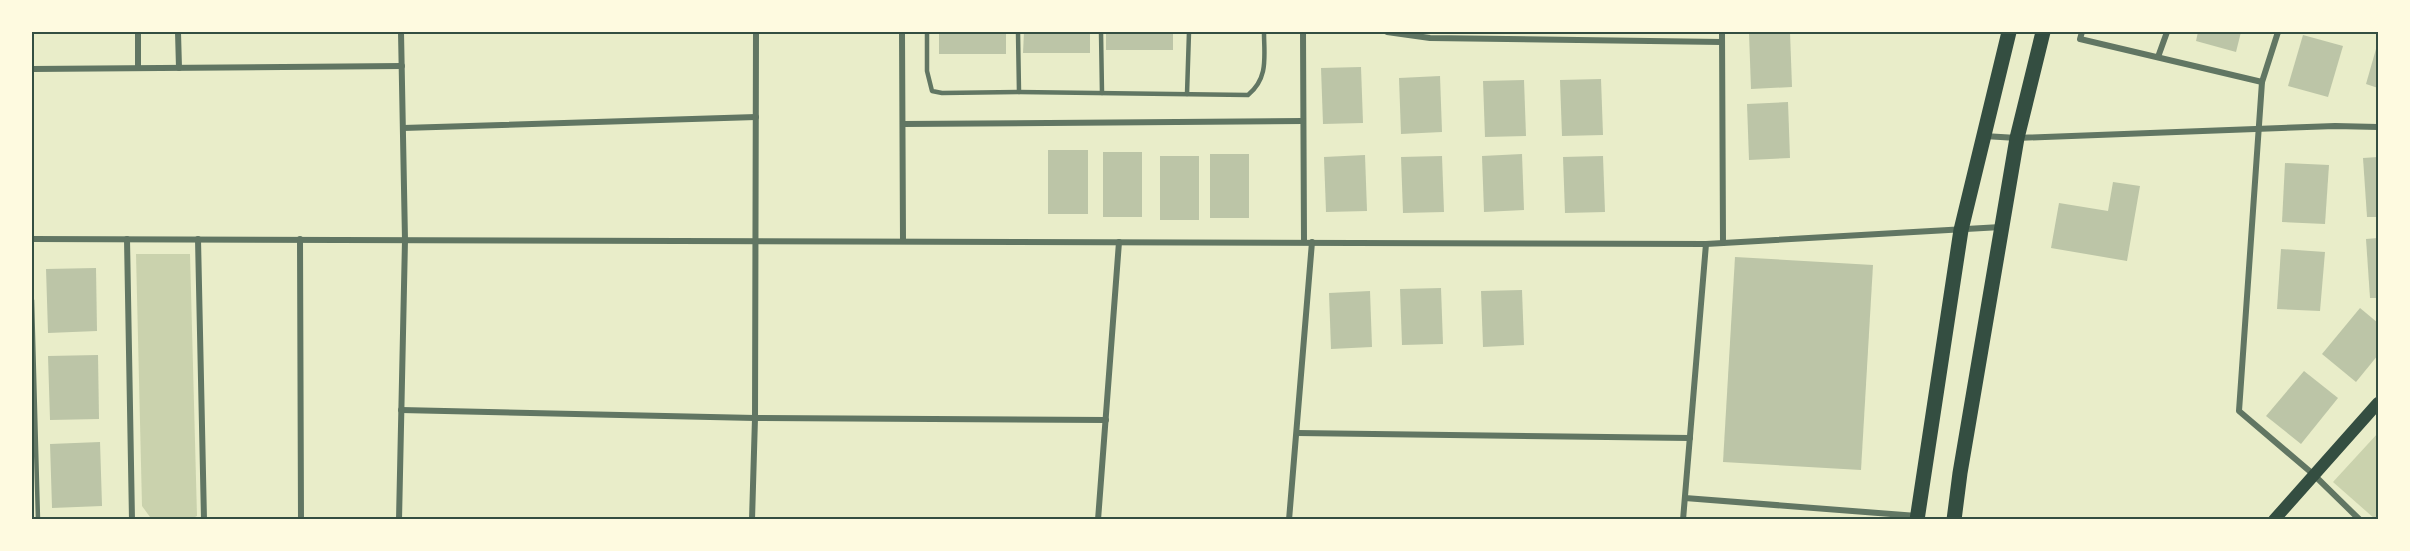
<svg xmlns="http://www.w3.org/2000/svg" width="2410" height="551" viewBox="0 0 2410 551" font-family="'Fira Sans Condensed',sans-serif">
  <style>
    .green { fill: #cad2ad }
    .building { fill: #bcc5a7 }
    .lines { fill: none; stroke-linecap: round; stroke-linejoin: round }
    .service { stroke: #617663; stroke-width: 4.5 }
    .minor { stroke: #617663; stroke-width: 6 }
    .secondary { stroke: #344e41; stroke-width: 12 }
    .primary { stroke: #344e41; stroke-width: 15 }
    .neatline { fill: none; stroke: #344e41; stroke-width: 2 }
  </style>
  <rect width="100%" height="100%" fill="#e9edc9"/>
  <!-- green -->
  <g class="green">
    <polygon points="136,254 190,254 197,516 191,519 150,517 142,506"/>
    <polygon points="2378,433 2378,519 2375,519 2333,482"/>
  </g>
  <!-- building -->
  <g class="building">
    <rect x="939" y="32" width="67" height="22"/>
    <polygon points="1024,32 1090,32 1090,53 1023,53"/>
    <rect x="1106" y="32" width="67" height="18"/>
    <polygon points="1790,32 1792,87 1751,89 1749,33"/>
    <polygon points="2198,32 2241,32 2236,52 2196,41"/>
    <polygon points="2303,35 2343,46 2328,97 2288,86"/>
    <polygon points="2378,42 2378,88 2366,84"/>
    <polygon points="1361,67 1363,123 1323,124 1321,68"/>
    <polygon points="1440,76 1442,132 1401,134 1399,78"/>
    <polygon points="1601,79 1603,135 1562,136 1560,80"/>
    <polygon points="1524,80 1526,136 1485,137 1483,81"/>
    <polygon points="1788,102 1790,158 1749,160 1747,104"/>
    <rect x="1048" y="150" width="40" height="64"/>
    <rect x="1103" y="152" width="39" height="65"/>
    <rect x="1210" y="154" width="39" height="64"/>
    <polygon points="1522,154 1524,210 1484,212 1482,156"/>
    <polygon points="1365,155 1367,211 1326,212 1324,157"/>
    <rect x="1160" y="156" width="39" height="64"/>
    <polygon points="1442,156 1444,212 1403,213 1401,157"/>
    <polygon points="1603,156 1605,212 1565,213 1563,157"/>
    <polygon points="2378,157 2378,217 2367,217 2363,158"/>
    <polygon points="2285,163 2329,165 2325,224 2282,222"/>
    <polygon points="2113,182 2140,186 2127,261 2051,248 2059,203 2108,211"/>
    <polygon points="2378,238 2378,298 2370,298 2366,239"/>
    <polygon points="2281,249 2325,252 2320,311 2277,309"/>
    <polygon points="1735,257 1873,265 1861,470 1723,462"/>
    <polygon points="96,268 97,331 48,333 46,269"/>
    <polygon points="1441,288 1443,344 1402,345 1400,289"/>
    <polygon points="1522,290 1524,345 1483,347 1481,291"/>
    <polygon points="1370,291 1372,347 1331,349 1329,293"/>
    <polygon points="2360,308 2378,323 2378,355 2356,382 2322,354"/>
    <polygon points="98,355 99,419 50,420 48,356"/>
    <polygon points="2304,371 2338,398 2301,444 2266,416"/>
    <polygon points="100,442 102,506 52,508 50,444"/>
  </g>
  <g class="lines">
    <!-- service -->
    <g class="service">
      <path d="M927,32V71L932,91L942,93L1019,92L1248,95C1269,78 1264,56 1264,32"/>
      <polyline points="1018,32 1019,92"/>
      <polyline points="1101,32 1102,93"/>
      <polyline points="1187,94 1189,32"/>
      <polyline points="32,300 38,520"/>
    </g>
    <!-- minor -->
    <g class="minor">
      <polyline points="138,32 138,68"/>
      <polyline points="178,32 179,68"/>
      <polyline points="902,32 903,241"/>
      <polyline points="1303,32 1304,242"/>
      <polyline points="1387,32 1430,38 1722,42"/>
      <polyline points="1722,32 1723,243"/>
      <polyline points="2082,32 2080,39 2262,82"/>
      <polyline points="2278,32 2262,82 2239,411 2313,474 2360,520"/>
      <polyline points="2158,57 2167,32"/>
      <polyline points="32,69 402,66"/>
      <polyline points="903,124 1303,121"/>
      <polyline points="403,128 756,117"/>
      <polyline points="1984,136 2017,138 2335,126 2378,127"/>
      <polyline points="32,239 1706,244 2001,227"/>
      <polyline points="127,239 132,520"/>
      <polyline points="198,239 204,520"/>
      <polyline points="300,239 301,520"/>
      <polyline points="401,410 755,418 1106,420"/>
      <polyline points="1297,433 1690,438"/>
      <polyline points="1685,498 1917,516"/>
      <polyline points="399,520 405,240 401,32"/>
      <polyline points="752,520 755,418 756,32"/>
      <polyline points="1098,520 1119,242"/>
      <polyline points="1289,520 1312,242"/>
      <polyline points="1683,520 1706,244"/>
    </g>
    <!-- secondary -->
    <polyline class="secondary" points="2274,520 2378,403"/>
    <!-- primary -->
    <g class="primary">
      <polyline points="1917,520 1961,230 2009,32"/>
      <polyline points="1954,520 1960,473 2017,138 2043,32"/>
    </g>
  </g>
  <!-- border -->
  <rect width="2410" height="551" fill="none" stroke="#fefae0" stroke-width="66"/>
  <rect x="33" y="33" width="2344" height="485" class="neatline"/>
</svg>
